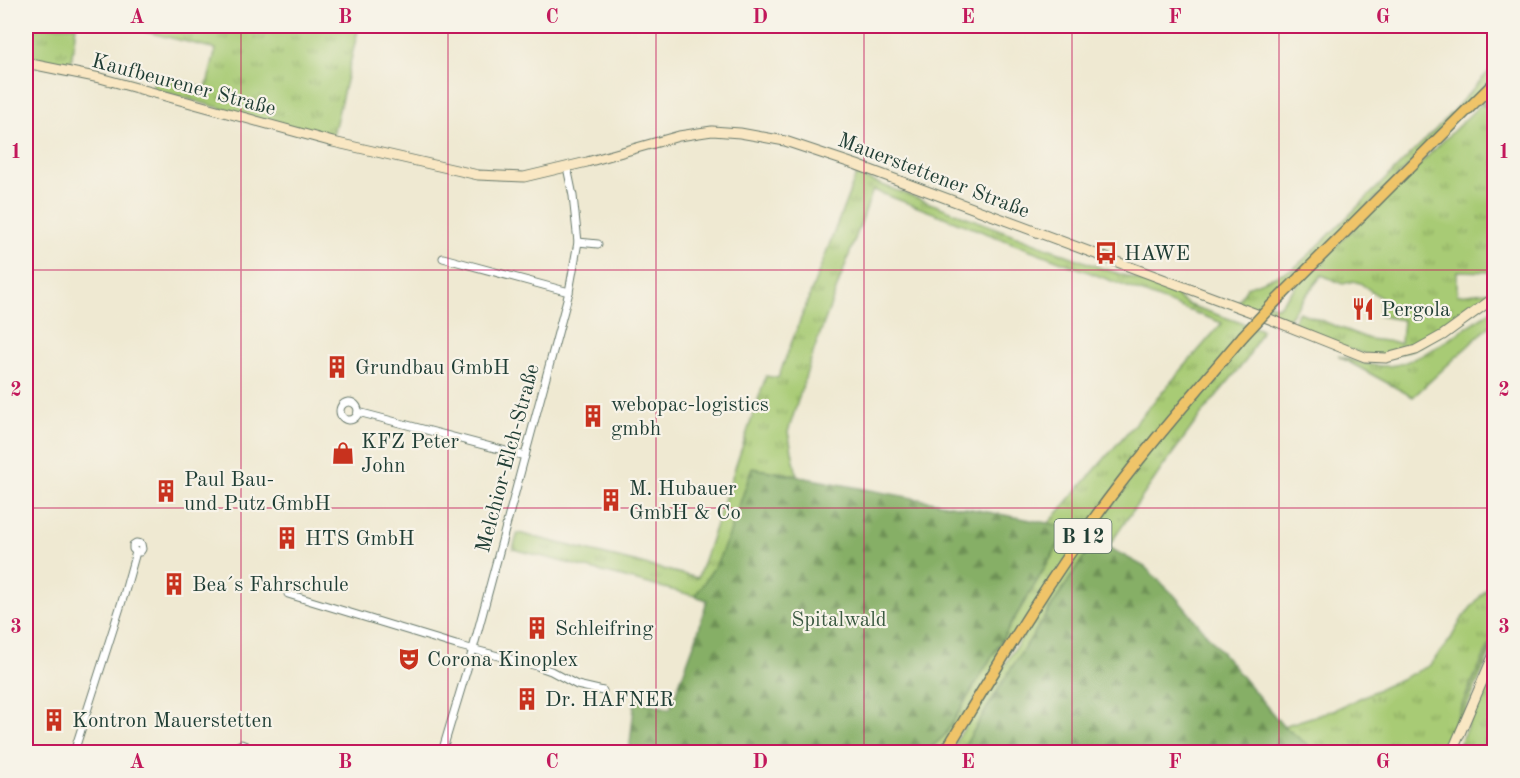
<svg xmlns="http://www.w3.org/2000/svg" width="1520" height="778" viewBox="0 0 1520 778" font-family="'Old Standard TT',serif">
  <style>
    .grass { fill: url(#grass-tufts); stroke: #648454; stroke-width: 1.5 }
    .forest { fill: url(#forest-firs); stroke: #52764d; stroke-width: 1.5 }
    .lines { fill: none; stroke-linecap: round; stroke-linejoin: round }
    .street-casing { stroke: #68796b; stroke-width: 9 }
    .secondary-casing { stroke: #68796b; stroke-width: 11 }
    .primary-casing { stroke: #68796b; stroke-width: 13 }
    .street { stroke: #fff; stroke-width: 7 }
    .secondary { stroke: #f9e7c3; stroke-width: 9 }
    .primary { stroke: #efc469; stroke-width: 10 }
    .primary-bridge-casing { stroke: #68796b; stroke-width: 13; stroke-linecap: butt }
    .primary-bridge { stroke: #efc469; stroke-width: 10 }
    .grid { fill: none; stroke: #c2185b; stroke-width: 1.5; stroke-opacity: 0.55 }
    .labels { text-anchor: middle; stroke-width: 4.5; stroke-linejoin: round; paint-order: stroke }
    .shield { fill: #f7f3e8; stroke: #60746a; stroke-width: 1.5 }
    .shield-label { font-size: 20px; font-weight: bold; fill: #1f3d34 }
    .street-label { font-size: 21px; fill: #1f3d34; stroke: #f7f3e8 }
    .poi-label { font-size: 21px; fill: #1f3d34; stroke: #f7f3e8; text-anchor: start }
    .park-label { font-size: 21px; fill: #3a5941; stroke: #f7f3e8 }
    .neatline { fill: none; stroke: #c2185b; stroke-width: 2 }
    .grid-label { font-size: 20px; text-anchor: middle; font-weight: bold; fill: #c2185b }
  </style>
  <defs>
    <pattern id="grass-tufts" width="24" height="20" patternUnits="userSpaceOnUse" patternTransform="scale(1.5)"><rect width="24" height="20" fill="#a8cb74"/><path d="M3 7l-1-3M5 7V3M7 7l1-3M15 17l-1-3M17 17v-4M19 17l1-3" fill="none" stroke="#88a660"/></pattern>
    <pattern id="forest-firs" width="22" height="20" patternUnits="userSpaceOnUse" patternTransform="scale(1.5)"><rect width="22" height="20" fill="#86af66"/><path d="M5 1l3.5 6h-7zM16 11l3.5 6h-7z" fill="#6d9055"/></pattern>
  </defs>
  <rect width="100%" height="100%" fill="#f7f3e8"/>
  <filter id="ink" filterUnits="userSpaceOnUse"><feTurbulence type="fractalNoise" baseFrequency=".0167" numOctaves="2"/><feDisplacementMap in="SourceGraphic" scale="12" xChannelSelector="R" yChannelSelector="G"/><feConvolveMatrix kernelMatrix="1 2 1 2 8 2 1 2 1" color-interpolation-filters="sRGB"/></filter>
  <filter id="wash" filterUnits="userSpaceOnUse"><feTurbulence type="fractalNoise" baseFrequency=".008" numOctaves="4" result="noise"/><feDisplacementMap in="SourceGraphic" scale="24" xChannelSelector="R" yChannelSelector="G"/><feGaussianBlur stdDeviation="1.35" result="paint"/><feColorMatrix in="noise" values="0 0 0 0 0 0 0 0 0 0 0 0 0 0 0 0 0 1.4 0 .05"/><feComposite in="paint" operator="in"/></filter>
  <g filter="url(#wash)">
    <rect width="100%" height="100%" fill="#efe9d2"/>
    <!-- grass -->
    <g class="grass">
      <polygon points="26,26 76,26 70,70 26,60"/>
      <polygon points="123,26 359,26 332,139 152,89 156,74 206,89 216,49"/>
      <path d="M1494,66V78C1422,155 1344,229 1268,303L1278,307L1303,278L1481,104L1494,111V272L1457,271V295L1494,291V296C1463,317 1413,362 1373,356C1345,351 1317,335 1291,324L1299,312L1369,339L1401,343L1403,320L1379,316L1381,298L1360,283L1353,281L1343,284L1322,275L1286,321L1238,302L1247,287L1293,269L1312,252L1439,126Z"/>
      <polygon points="856,175 1101,268 1179,293 1178,298 1189,305 1262,330 1247,359 1203,412 1162,468 1108,547 1095,540 1007,675 961,752 949,752 1142,448 941,752 926,752 945,735 1069,528 1048,524 1222,323 873,190 813,353 788,432 797,475 752,468 730,533 717,563 695,596 513,549 518,533 698,578 766,376 778,378"/>
      <path d="M1494,309V322L1413,397L1338,356C1355,361 1371,367 1388,366C1420,364 1467,326 1494,309Z"/>
      <polygon points="1494,580 1494,635 1471,684 1442,752 1310,752 1309,746 1283,726 1334,710 1429,666 1450,640 1463,617"/>
      <polygon points="1494,640 1494,644 1448,752 1444,752 1473,684"/>
      <polygon points="1494,665 1494,715 1481,752 1456,752"/>
      <polygon points="1494,720 1494,752 1484,752 1485,752"/>
    </g>
    <!-- forest -->
    <g class="forest">
      <polygon points="1494,89 1494,111 1481,104"/>
      <polygon points="752,468 1069,527 945,735 926,752 629,752 635,699 670,709 697,636 707,600 695,596 717,563 730,533"/>
      <polygon points="1095,540 1145,567 1175,596 1283,726 1309,746 1310,752 961,752 1007,675"/>
    </g>
  </g>
  <g filter="url(#ink)">
    <g class="lines">
      <!-- street casing -->
      <g class="street-casing">
        <g id="street">
          <polyline points="578,242 598,244"/>
          <polyline points="443,258 569,292"/>
          <circle cx="349" cy="411" r="9"/>
          <polyline points="358,412 525,456"/>
          <polyline points="288,594 456,645 537,666 551,671 577,685 603,691"/>
          <polyline points="26,663 26,668"/>
          <polyline points="74,752 124,595 136,552 133,549 133,545 136,543 141,544 142,549 140,552 136,552"/>
          <polyline points="233,752 236,747 241,744 246,746 250,752"/>
          <polyline points="442,752 473,649 569,292 578,242 573,196 567,167"/>
        </g>
      </g>
      <!-- secondary casing -->
      <g class="secondary-casing">
        <g id="secondary">
          <polyline points="26,63 100,78 333,142 478,175 524,177 587,162 679,136 712,131 740,133 785,141 857,165 1262,316 1365,357 1386,358 1416,350 1443,335 1494,298"/>
          <polyline points="1452,752 1494,654"/>
        </g>
      </g>
      <!-- primary casing -->
      <g class="primary-casing">
        <g id="primary">
          <polyline points="1272,305 1494,83"/>
          <path d="M945,752C993,674 1040,593 1094,519C1140,455 1192,396 1243,336"/>
        </g>
      </g>
      <!-- street -->
      <use href="#street" class="street"/>
      <!-- secondary -->
      <use href="#secondary" class="secondary"/>
      <!-- primary -->
      <use href="#primary" class="primary"/>
      <!-- primary-bridge casing -->
      <g class="primary-bridge-casing">
        <polyline id="primary-bridge" points="1243,336 1272,305"/>
      </g>
      <!-- primary-bridge -->
      <use href="#primary-bridge" class="primary-bridge"/>
    </g>
  </g>
  <!-- grid -->
  <path class="grid" d="M241,26V752M448,26V752M656,26V752M864,26V752M1072,26V752M1279,26V752M26,270H1494M26,508H1494"/>
  <!-- icons -->
  <defs>
    <g id="bus-bare" transform="scale(1.8)"><path d="M-5-6H5V4H4V6H2V4H-2V6H-4V4H-5ZM-3.5-4V0h7V-4ZM-3.5 1.2v1.5H-2V1.2ZM2 1.2v1.5H3.5V1.2Z" fill="#c8321e" stroke="#f7f3e8" stroke-width="2.5" paint-order="stroke"/></g>
    <g id="restaurant-bare" transform="scale(1.8)"><path d="M-5-6h1v4h1v-4h1v4h1v-4h1v5L-1.5 .5V6h-2V.5L-5-1ZM5-6V6H3V1.5H1.5Q1.5-4 5-6Z" fill="#c8321e" stroke="#f7f3e8" stroke-width="2.5" paint-order="stroke"/></g>
    <g id="building-bare" transform="scale(1.8)"><path d="M-4-6H4V6H1V3H-1V6H-4ZM-2.5-4.3h1.7v1.8h-1.7ZM.8-4.3h1.7v1.8H.8ZM-2.5-1h1.7V.8h-1.7ZM.8-1h1.7V.8H.8Z" fill="#c8321e" stroke="#f7f3e8" stroke-width="2.5" paint-order="stroke"/></g>
    <g id="shop-bare" transform="scale(1.8)"><path d="M-5-2.5h2.3a2.7 3.5 0 0 1 5.4 0H5L5.5 6h-11ZM-1.5-2.5h3a1.5 2.3 0 0 0-3 0Z" fill="#c8321e" stroke="#f7f3e8" stroke-width="2.5" paint-order="stroke"/></g>
    <g id="theatre-bare" transform="scale(1.8)"><path d="M-5-5.5Q0-4 5-5.5V0Q5 5 0 6Q-5 5-5 0ZM-3.3-2.5H-1v1.5H-3.3ZM1-2.5H3.3v1.5H1ZM-2.8 1Q0 5.5 2.8 1Z" fill="#c8321e" stroke="#f7f3e8" stroke-width="2.5" paint-order="stroke"/></g>
  </defs>
  <g fill-rule="evenodd">
    <use href="#bus-bare" x="1106" y="253"/>
    <use href="#restaurant-bare" x="1363" y="309"/>
    <use href="#building-bare" x="337" y="367"/>
    <use href="#building-bare" x="593" y="416"/>
    <use href="#shop-bare" x="343" y="453"/>
    <use href="#building-bare" x="166" y="491"/>
    <use href="#building-bare" x="611" y="500"/>
    <use href="#building-bare" x="287" y="538"/>
    <use href="#building-bare" x="174" y="584"/>
    <use href="#building-bare" x="537" y="628"/>
    <use href="#theatre-bare" x="409" y="659"/>
    <use href="#building-bare" x="527" y="699"/>
    <use href="#building-bare" x="54" y="720"/>
  </g>
  <g class="labels">
    <!-- shield labels -->
    <rect class="shield" x="1054.5" y="519" width="57" height="34" rx="4.5"/>
    <g class="shield-label">
      <text x="1083" y="543">B 12</text>
    </g>
    <!-- street labels -->
    <g class="street-label">
      <text transform="translate(184 84) rotate(15)" y="7">Kaufbeurener Straße</text>
      <text transform="translate(934 175) rotate(21)" y="7">Mauerstettener Straße</text>
      <text transform="translate(507 458) rotate(-75)" y="7">Melchior-Elch-Straße</text>
    </g>
    <!-- poi labels -->
    <g class="poi-label">
      <text x="1124" y="260">HAWE</text>
      <text x="1381" y="316">Pergola</text>
      <text x="355" y="374">Grundbau GmbH</text>
      <text x="611" y="411">webopac-logistics<tspan x="611" dy="24">gmbh</tspan></text>
      <text x="361" y="448">KFZ Peter<tspan x="361" dy="24">John</tspan></text>
      <text x="184" y="486">Paul Bau-<tspan x="184" dy="24">und Putz GmbH</tspan></text>
      <text x="629" y="495">M. Hubauer<tspan x="629" dy="24">GmbH &amp; Co</tspan></text>
      <text x="305" y="545">HTS GmbH</text>
      <text x="192" y="591">Bea´s Fahrschule</text>
      <text x="555" y="635">Schleifring</text>
      <text x="427" y="666">Corona Kinoplex</text>
      <text x="545" y="706">Dr. HAFNER</text>
      <text x="72" y="727">Kontron Mauerstetten</text>
    </g>
    <!-- park labels -->
    <g class="park-label">
      <text x="839" y="626">Spitalwald</text>
    </g>
  </g>
  <!-- margin -->
  <rect width="1520" height="778" fill="none" stroke="#f7f3e8" stroke-width="66"/>
  <rect x="33" y="33" width="1454" height="712" class="neatline"/>
  <g class="grid-label">
    <text x="137" y="23">A</text>
    <text x="345" y="23">B</text>
    <text x="552" y="23">C</text>
    <text x="760" y="23">D</text>
    <text x="968" y="23">E</text>
    <text x="1175" y="23">F</text>
    <text x="1383" y="23">G</text>
    <text x="16" y="158">1</text>
    <text x="1504" y="158">1</text>
    <text x="16" y="396">2</text>
    <text x="1504" y="396">2</text>
    <text x="16" y="633">3</text>
    <text x="1504" y="633">3</text>
    <text x="137" y="768">A</text>
    <text x="345" y="768">B</text>
    <text x="552" y="768">C</text>
    <text x="760" y="768">D</text>
    <text x="968" y="768">E</text>
    <text x="1175" y="768">F</text>
    <text x="1383" y="768">G</text>
  </g>
</svg>
